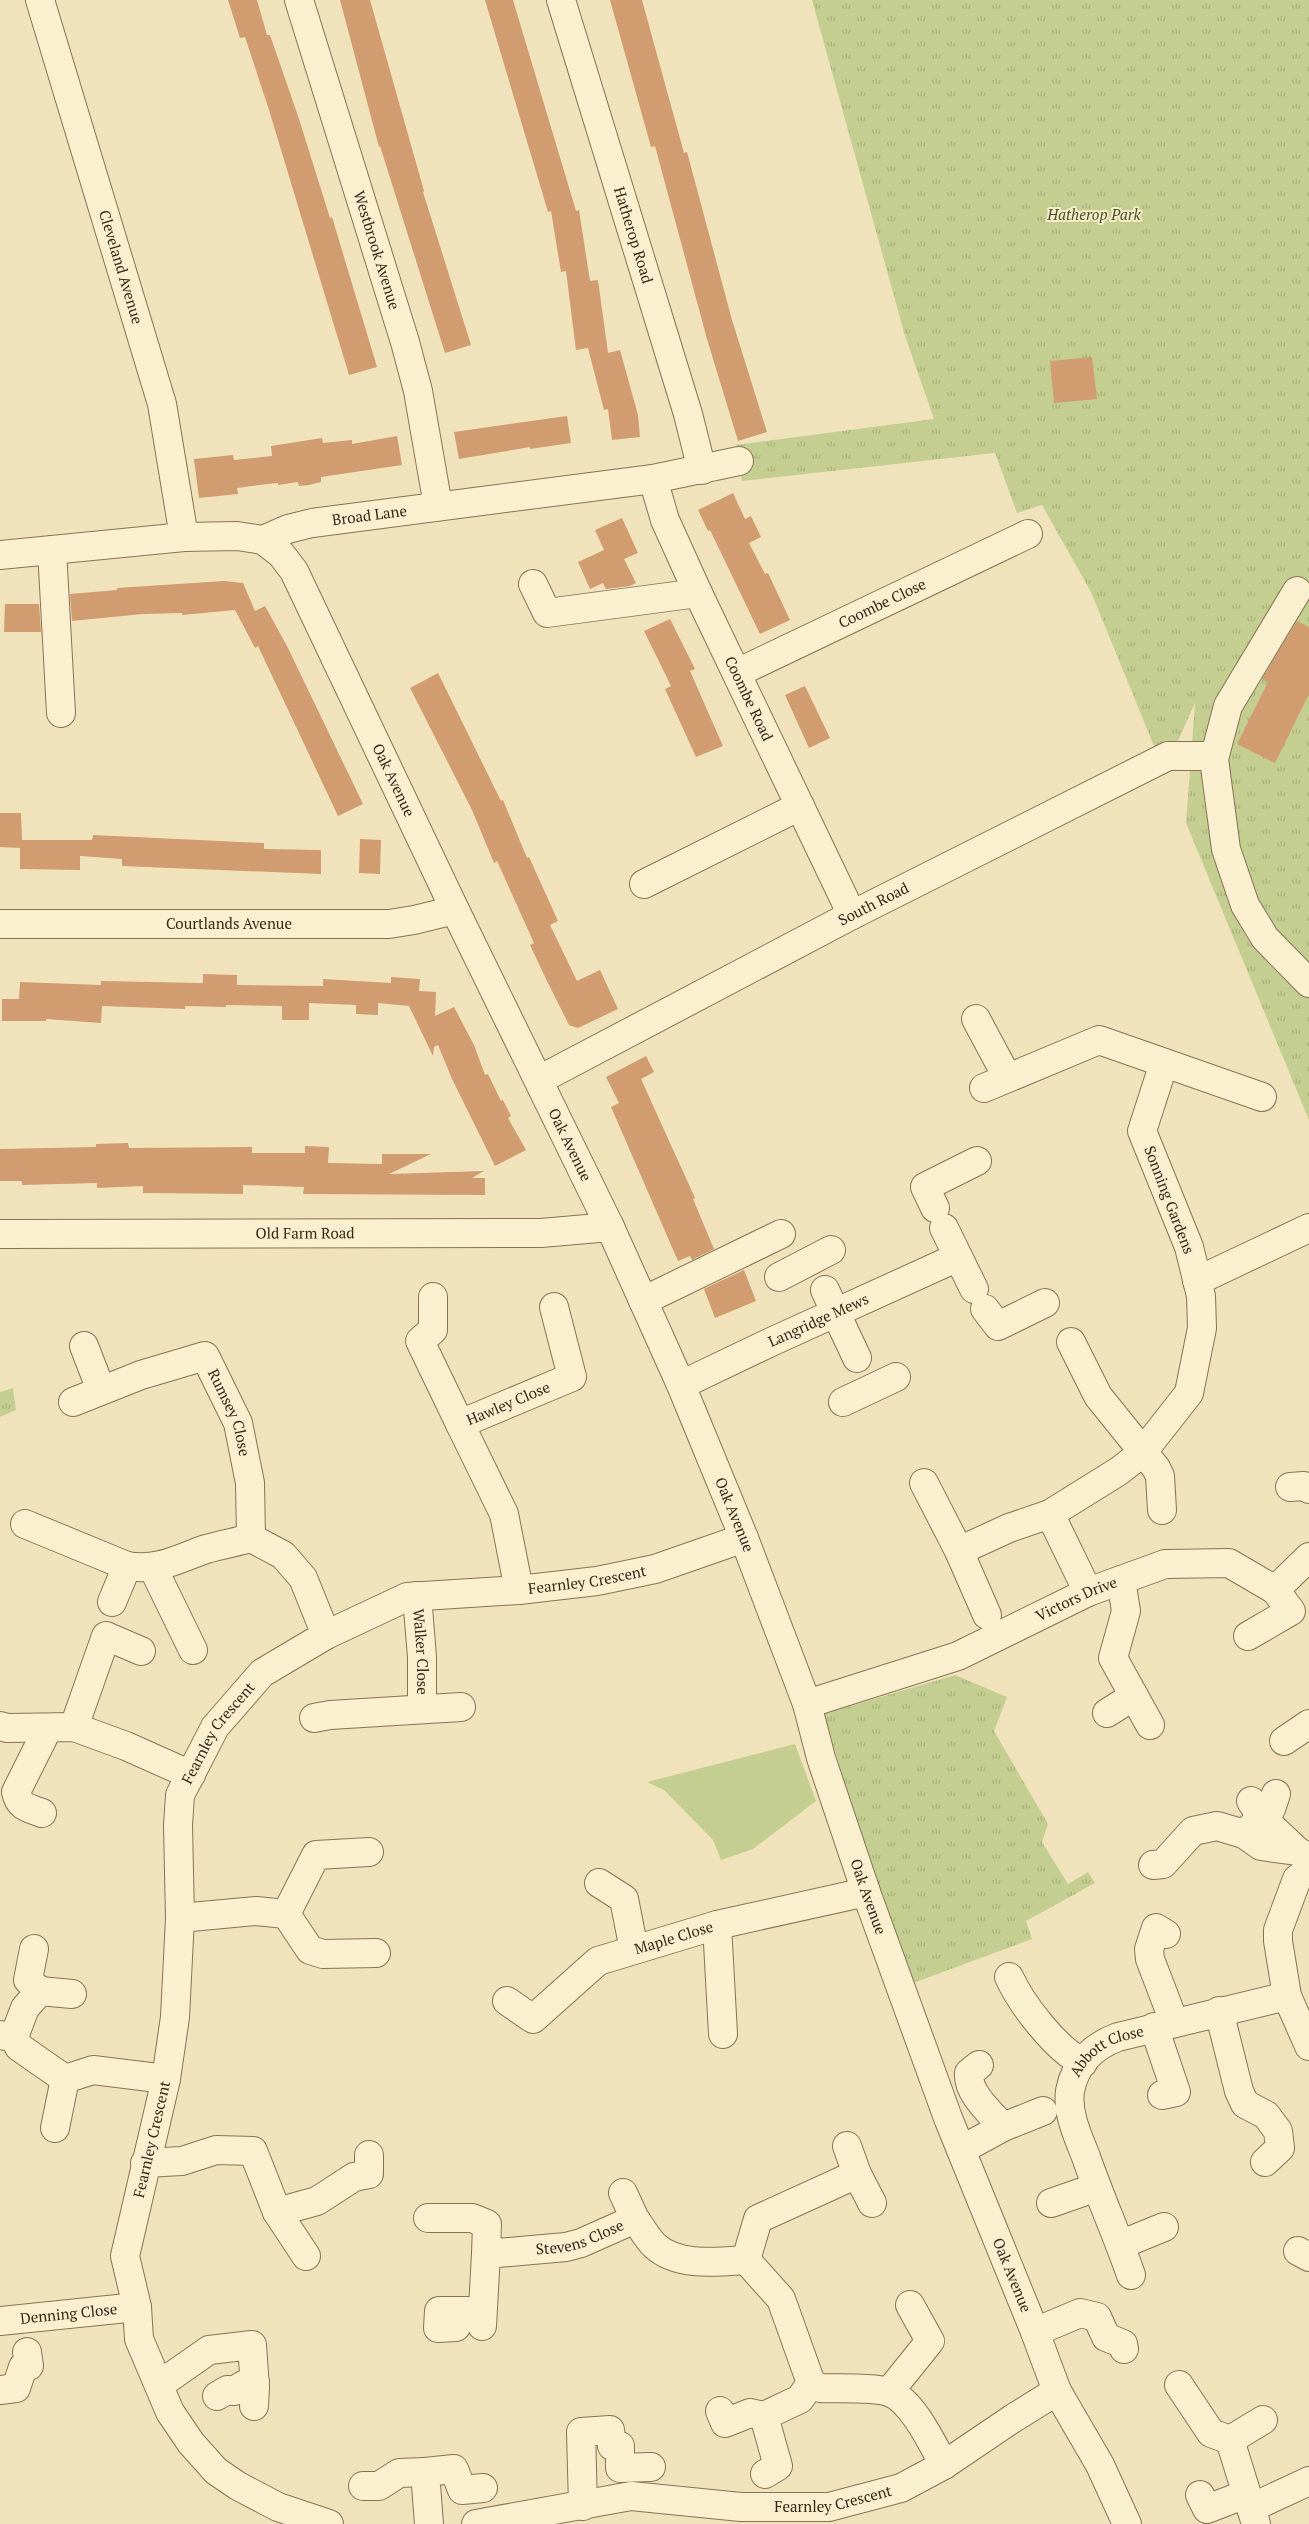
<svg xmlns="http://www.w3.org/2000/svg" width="1309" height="2524" viewBox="0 0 1309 2524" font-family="'PT Serif',serif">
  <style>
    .green { fill: #c4ce90 }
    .park { fill: url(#park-tufts) }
    .building { fill: #d09c70 }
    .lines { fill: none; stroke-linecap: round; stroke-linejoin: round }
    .minor-casing { stroke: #887255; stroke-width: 30 }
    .minor { stroke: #faefcf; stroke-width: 28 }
    .labels { text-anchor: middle; stroke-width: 4; stroke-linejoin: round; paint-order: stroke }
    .park-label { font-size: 15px; font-style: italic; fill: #445420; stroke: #f7eccc }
    .street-label { font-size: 15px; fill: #36291a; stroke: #f7eccc }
  </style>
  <defs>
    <pattern id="park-tufts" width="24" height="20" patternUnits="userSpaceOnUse" patternTransform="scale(1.25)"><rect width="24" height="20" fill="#c4ce90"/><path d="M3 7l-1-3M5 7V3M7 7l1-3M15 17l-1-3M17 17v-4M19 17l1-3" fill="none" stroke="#a9b17c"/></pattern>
  </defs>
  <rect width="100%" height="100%" fill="#f0e3bc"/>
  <!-- green -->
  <polygon class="green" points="795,1744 816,1801 753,1849 721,1860 713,1840 664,1790 647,1782"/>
  <!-- park -->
  <g class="park">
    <polygon points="812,0 1309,0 1309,1120 1186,823 1195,703 1177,743 1162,751 1154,746 1091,592 1042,505 1017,513 995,453 742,481 736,445 934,419 905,336"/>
    <polygon points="13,1388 16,1410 0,1417 0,1392"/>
    <polygon points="955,1675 1007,1697 994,1731 1048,1824 1042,1842 1068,1884 1088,1872 1095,1883 1026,1921 1032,1939 905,1986 824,1714"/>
  </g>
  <!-- building -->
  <g class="building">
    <polygon points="228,0 257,0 267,35 270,35 299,119 330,218 332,217 377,367 349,375 269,110 245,37 240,38"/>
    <polygon points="340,0 370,0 424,191 423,192 471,345 445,353 380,146 379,147"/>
    <polygon points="485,0 513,0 576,211 579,210 590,281 598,280 608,353 620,350 638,415 640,437 612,440 608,409 604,410 588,348 576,350 566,271 561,272 551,211 548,212"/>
    <polygon points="610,0 642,0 684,153 687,152 732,320 767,432 738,441 707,339 655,146 651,147"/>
    <polygon points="1092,357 1097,399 1054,403 1050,361"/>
    <polygon points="567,416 571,443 530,449 530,447 459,459 454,432"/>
    <polygon points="397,436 402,465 321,477 321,482 309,485 299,486 298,482 278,485 278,483 259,485 237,488 238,494 199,498 194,459 233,455 234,460 272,456 271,446 322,438 323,443 352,440 352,444"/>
    <polygon points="733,493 745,519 751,516 761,537 749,543 765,574 768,573 790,620 760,634 710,530 708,531 698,510"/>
    <polygon points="622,518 638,553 624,559 636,583 630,586 606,589 603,583 590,589 578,562 604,550 595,530"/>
    <polygon points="224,581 243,583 255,611 265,606 287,646 363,804 338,816 258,646 255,648 235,610 182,615 182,613 143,614 72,621 70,594 117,590 117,588"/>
    <polygon points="5,604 39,604 41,632 4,632"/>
    <polygon points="670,619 695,669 690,671 723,746 696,757 665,689 671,686 644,631"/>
    <polygon points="1297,621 1309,627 1309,694 1275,763 1237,744 1268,682 1262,679"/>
    <polygon points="438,673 501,801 503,800 527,858 529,857 558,921 550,925 577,981 600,970 618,1009 578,1028 569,1025 546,979 530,945 534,943 497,861 494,863 472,810 410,688"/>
    <polygon points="805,686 830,738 809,748 785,695"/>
    <polygon points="0,813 21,813 22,840 92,840 93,835 264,843 264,849 321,850 321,874 122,866 122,859 80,856 80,870 20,869 20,848 0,847"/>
    <polygon points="360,839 381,840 380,874 359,873"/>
    <polygon points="203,974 237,975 237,985 323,986 323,979 391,983 391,977 420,979 419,991 436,992 435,1016 454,1007 474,1045 485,1075 488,1074 501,1101 503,1100 511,1116 508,1118 526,1150 495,1166 452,1079 438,1045 434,1047 433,1056 409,1006 378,1003 378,1015 356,1014 356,1005 309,1003 309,1020 282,1020 282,1006 226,1005 226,1007 185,1006 185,1009 102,1006 101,1023 46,1019 46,1021 2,1021 2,999 19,999 20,982 101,985 101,981 203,983"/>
    <polygon points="646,1056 654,1072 641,1079 695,1198 693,1199 714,1249 692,1260 690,1256 678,1261 611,1107 619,1103 606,1077"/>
    <polygon points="128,1143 129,1148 252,1147 252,1153 305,1153 305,1146 329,1147 328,1163 382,1164 382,1154 431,1154 389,1174 484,1171 472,1178 485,1178 485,1195 303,1194 304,1187 243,1185 243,1194 143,1193 143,1186 97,1188 97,1183 22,1185 22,1181 0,1181 0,1149 96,1147 96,1144"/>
    <polygon points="744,1270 756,1301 715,1318 704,1289"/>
  </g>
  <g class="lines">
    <!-- minor casing -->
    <g class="minor-casing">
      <g id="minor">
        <path id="s1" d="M40,0L162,404L184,537"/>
        <path id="s2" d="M299,0L405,342L418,391L438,506"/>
        <path id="s3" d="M561,0L688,414L702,470"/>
        <path id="s4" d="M653,479L665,520L698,593L852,915"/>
        <path id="s5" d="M263,540L288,529L312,523L653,479L739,461"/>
        <polyline points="52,550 61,713"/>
        <path id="s6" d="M0,555L184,537L237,536L263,540L281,554L294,571L455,910L610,1227L681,1385L744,1538L807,1704L821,1758L866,1892L948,2118L1035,2332L1057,2391L1100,2465L1127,2524"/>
        <polyline points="533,584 547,613 698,593"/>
        <polyline points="1297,591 1228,706 1214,759 1226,849 1245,905 1265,938 1309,983"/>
        <path id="s7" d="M737,673L1028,534"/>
        <polyline points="644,884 800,806"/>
        <path id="s8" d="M0,924H389L414,920L455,910"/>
        <polyline points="976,1019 1007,1077"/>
        <path id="s9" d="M539,1080L852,915L1168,756H1206L1214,759"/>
        <polyline points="984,1088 1099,1040 1262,1097"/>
        <polyline points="935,1208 925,1187 977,1161"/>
        <polyline points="944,1228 974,1289"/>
        <path id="s10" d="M0,1234L541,1233L610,1227"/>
        <polyline points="779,1277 831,1250"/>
        <polyline points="1197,1281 1309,1228"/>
        <polyline points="825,1290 857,1358"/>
        <polyline points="433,1297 433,1330 420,1341 460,1424"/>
        <polyline points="643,1301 781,1234"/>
        <polyline points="985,1309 998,1326 1045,1303"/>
        <polyline points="1071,1342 1098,1396 1156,1468 1160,1476 1162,1510"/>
        <polyline points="84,1346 101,1390"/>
        <path id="s11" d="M681,1385L771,1342L958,1257"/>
        <path id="s12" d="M73,1402L141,1375L205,1356L238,1423L250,1483L251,1538"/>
        <polyline points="843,1402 896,1377"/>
        <polyline points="924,1483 959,1551 987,1615"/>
        <polyline points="1290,1487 1304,1486 1309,1489"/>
        <polyline points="1050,1514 1088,1592"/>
        <path d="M25,1524L127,1566C159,1571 177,1559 206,1549C220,1545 236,1542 251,1538L283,1555L303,1578L326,1635"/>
        <polyline points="959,1551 1009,1528 1050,1514 1119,1471 1142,1453 1189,1393 1202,1328 1201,1296 1189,1247 1142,1131 1164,1063"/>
        <polyline points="153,1568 193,1650"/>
        <polyline points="1121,1580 1126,1611 1113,1658 1150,1725"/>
        <path id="s13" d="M519,1590L504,1514L460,1424L572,1377L554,1307"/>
        <polyline points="1275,1590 1309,1557"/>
        <path id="s14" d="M417,1596L422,1657V1709"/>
        <polyline points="112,1602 127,1566"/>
        <path id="s15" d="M807,1704L958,1656L1088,1592L1165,1564L1229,1563L1275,1590L1291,1611L1248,1636"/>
        <polyline points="1107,1713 1134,1696"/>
        <polyline points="314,1718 330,1715 461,1707"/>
        <polyline points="0,1726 7,1728 74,1727 126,1746 191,1775"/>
        <polyline points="74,1727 106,1636 141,1651"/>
        <polyline points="1284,1741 1309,1724"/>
        <polyline points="1251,1801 1261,1817 1297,1851"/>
        <path d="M42,1813C28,1808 19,1807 16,1792L48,1728"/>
        <polyline points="1249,1829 1271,1809 1276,1794"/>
        <polyline points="1153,1865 1163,1864 1193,1831 1217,1826 1244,1834 1261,1846 1297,1851 1309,1858"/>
        <polyline points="1309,1870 1297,1879 1278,1930 1278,1941 1287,1996 1309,2046"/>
        <polyline points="599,1883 624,1899 634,1950"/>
        <polyline points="286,1914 310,1950 323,1954 376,1953"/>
        <polyline points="180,1918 256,1911 286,1914 316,1855 369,1852"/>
        <polyline points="717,1925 723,2034"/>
        <polyline points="1166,1934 1156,1928 1149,1949 1150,1959 1174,2022"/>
        <polyline points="34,1949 28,1980 40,1991"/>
        <path d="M1009,1977C1022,2005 1055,2048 1083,2063"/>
        <path id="s16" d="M507,2001L533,2019L598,1961L717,1925L866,1892"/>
        <polyline points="1219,2011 1239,2091 1245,2104 1266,2115 1278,2131 1280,2148 1265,2162"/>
        <polyline points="1154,2027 1176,2092 1162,2095"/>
        <polyline points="0,2035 14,2037 19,2047 65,2079 93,2070 166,2079"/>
        <polyline points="14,2037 25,2008 40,1991 72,1994"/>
        <path d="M979,2065L969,2073C967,2093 991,2113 1003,2127L1043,2111"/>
        <polyline points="55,2128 65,2079"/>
        <polyline points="847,2146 857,2174"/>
        <polyline points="961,2150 1003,2127"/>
        <polyline points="145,2163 182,2161 216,2150 253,2151 277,2212 306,2256"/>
        <polyline points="623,2193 635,2219"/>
        <polyline points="1051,2203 1097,2187"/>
        <polyline points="277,2212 317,2201 354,2177 369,2174 369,2155"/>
        <path id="s17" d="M428,2218H472L487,2224L486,2254L566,2247L581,2243L635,2219C641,2227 647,2238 654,2245C677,2267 717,2262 746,2260L781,2299L811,2383L820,2388C837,2389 874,2387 889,2392C913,2401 933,2445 944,2465"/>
        <polyline points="1120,2245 1164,2227"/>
        <polyline points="1298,2251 1309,2257"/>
        <polyline points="746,2260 758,2219 857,2174 872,2203"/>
        <path id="s18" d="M1131,2275C1117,2235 1100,2197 1086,2157C1078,2136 1067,2114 1070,2091C1075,2064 1093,2046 1118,2037L1287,1996"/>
        <path id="s19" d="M0,2321L137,2307"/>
        <polyline points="482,2326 486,2254"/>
        <polyline points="456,2327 438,2328 439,2311 482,2311"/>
        <polyline points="1035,2332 1080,2313 1097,2317 1106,2337 1123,2344 1124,2349"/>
        <polyline points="159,2385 209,2350 252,2345 255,2388 254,2406"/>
        <polyline points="1179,2385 1211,2433 1230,2440"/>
        <polyline points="0,2390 16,2388 23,2367 29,2366 27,2352"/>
        <polyline points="889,2392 930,2341 910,2305"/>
        <polyline points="217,2396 227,2390 235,2391 243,2385 255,2382"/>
        <polyline points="720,2411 725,2423 750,2413 764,2416"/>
        <polyline points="764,2416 778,2466 765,2474"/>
        <polyline points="764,2416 800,2399 811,2383"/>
        <polyline points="363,2486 379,2486 399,2473 425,2472"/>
        <polyline points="1200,2495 1207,2509 1246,2494"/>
        <polyline points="583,2506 581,2432 610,2430 612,2446 620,2446 620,2468 651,2467"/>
        <polyline points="1251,2508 1309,2481"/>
        <path id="s20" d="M329,2524L278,2507L238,2486L216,2471L191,2443L170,2412L139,2339L137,2307L125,2256L166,2079L175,2017L180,1918L178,1825L180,1795L215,1727L262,1673L326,1635L407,1597L519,1590L597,1581L655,1569L744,1538"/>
        <polyline points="429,2524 425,2472 454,2469 462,2490 483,2488"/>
        <path id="s21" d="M476,2524L631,2496L741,2507H829L901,2488L944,2465L1012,2419L1057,2391"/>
        <polyline points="1256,2524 1230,2440 1263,2420"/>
      </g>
    </g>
    <!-- minor -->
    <use href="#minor" class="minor"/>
  </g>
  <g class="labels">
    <!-- park labels -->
    <g class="park-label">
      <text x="1094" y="220">Hatherop Park</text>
    </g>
    <!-- street labels -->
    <g class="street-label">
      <text dy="5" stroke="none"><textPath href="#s3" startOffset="246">Hatherop Road</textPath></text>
      <text dy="5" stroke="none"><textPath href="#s2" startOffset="262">Westbrook Avenue</textPath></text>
      <text dy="5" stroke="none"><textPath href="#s1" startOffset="279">Cleveland Avenue</textPath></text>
      <text dy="5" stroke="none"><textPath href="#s5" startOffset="110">Broad Lane</textPath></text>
      <text dy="5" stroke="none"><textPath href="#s7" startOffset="161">Coombe Close</textPath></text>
      <text dy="5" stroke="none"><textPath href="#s4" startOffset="240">Coombe Road</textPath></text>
      <text dy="5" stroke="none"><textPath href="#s6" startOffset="540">Oak Avenue</textPath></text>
      <text dy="5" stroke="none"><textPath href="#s9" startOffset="378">South Road</textPath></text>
      <text dy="5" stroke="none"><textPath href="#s8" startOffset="229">Courtlands Avenue</textPath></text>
      <text dy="5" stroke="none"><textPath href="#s6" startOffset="945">Oak Avenue</textPath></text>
      <text transform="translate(1169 1200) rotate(69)" y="5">Sonning Gardens</text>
      <text dy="5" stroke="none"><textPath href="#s10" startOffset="305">Old Farm Road</textPath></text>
      <text dy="5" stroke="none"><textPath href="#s11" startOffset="152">Langridge Mews</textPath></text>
      <text dy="5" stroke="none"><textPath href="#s13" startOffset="230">Hawley Close</textPath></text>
      <text dy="5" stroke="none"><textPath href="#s12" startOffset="202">Rumsey Close</textPath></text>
      <text dy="5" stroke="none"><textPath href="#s6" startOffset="1350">Oak Avenue</textPath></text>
      <text dy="5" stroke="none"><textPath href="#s20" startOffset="1324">Fearnley Crescent</textPath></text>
      <text dy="5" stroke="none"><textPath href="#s15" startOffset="290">Victors Drive</textPath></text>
      <text dy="5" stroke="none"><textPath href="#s14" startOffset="56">Walker Close</textPath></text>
      <text dy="5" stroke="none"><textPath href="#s20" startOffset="904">Fearnley Crescent</textPath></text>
      <text dy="5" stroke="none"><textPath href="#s6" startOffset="1755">Oak Avenue</textPath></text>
      <text dy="5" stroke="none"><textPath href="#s16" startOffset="198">Maple Close</textPath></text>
      <text dy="5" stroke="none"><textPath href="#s18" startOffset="254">Abbott Close</textPath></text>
      <text dy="5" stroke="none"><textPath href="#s20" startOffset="484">Fearnley Crescent</textPath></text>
      <text dy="5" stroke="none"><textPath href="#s17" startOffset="186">Stevens Close</textPath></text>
      <text dy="5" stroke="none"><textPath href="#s6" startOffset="2160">Oak Avenue</textPath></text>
      <text dy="5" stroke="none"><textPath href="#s19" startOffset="69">Denning Close</textPath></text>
      <text dy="5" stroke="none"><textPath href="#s21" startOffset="361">Fearnley Crescent</textPath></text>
    </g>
  </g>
</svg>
